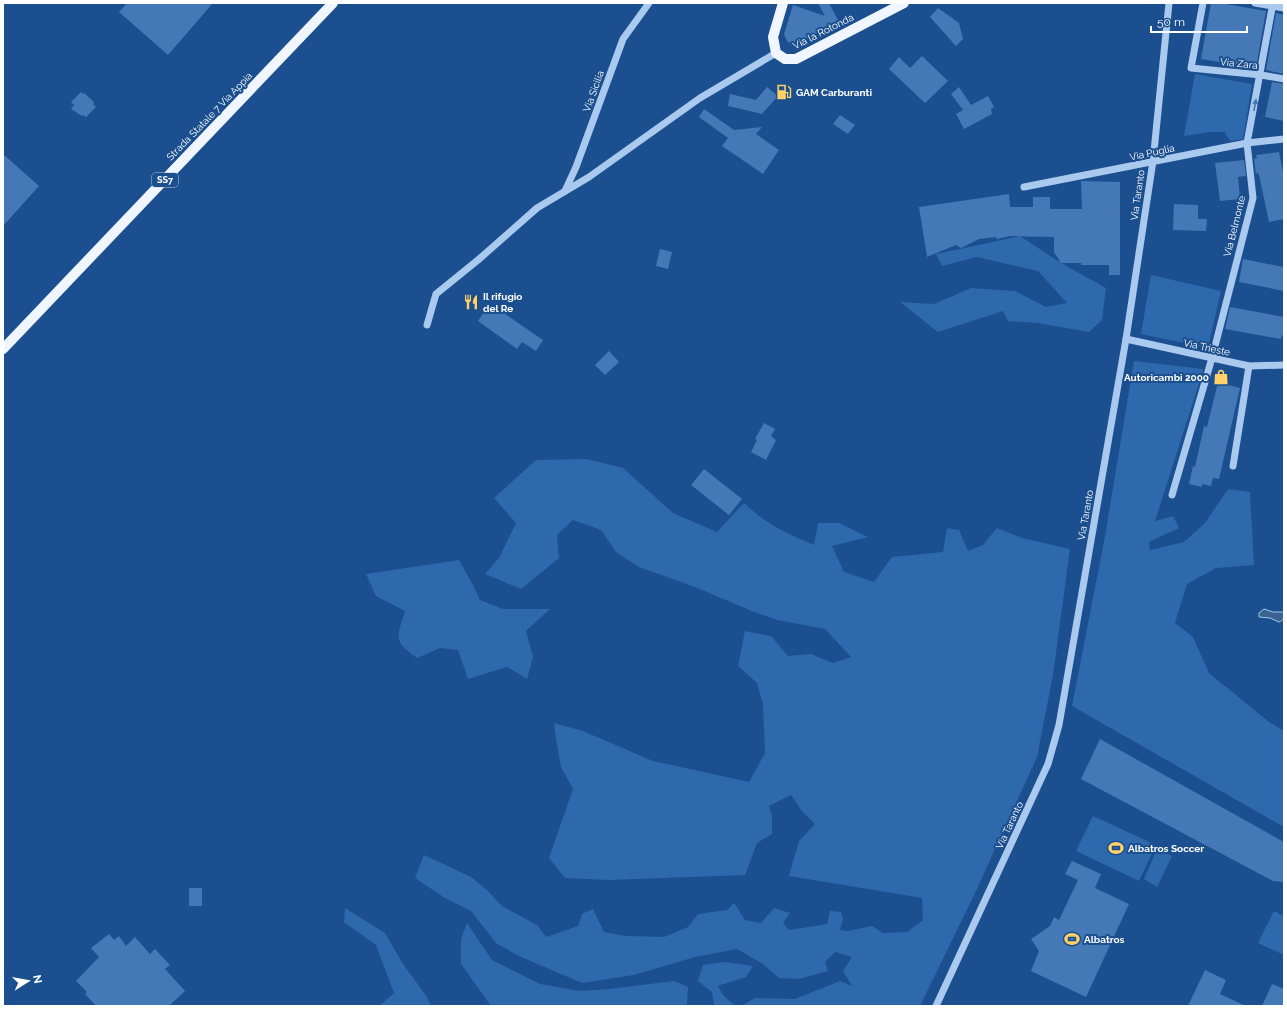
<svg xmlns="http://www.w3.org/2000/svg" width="1287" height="1009" viewBox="0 0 1287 1009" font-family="Raleway,sans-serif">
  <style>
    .green { fill: #2e69ad }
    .water { fill: #3c6290; stroke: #9cc4f0 }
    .building { fill: #4478b7 }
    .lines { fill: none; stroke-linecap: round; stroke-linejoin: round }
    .minor { stroke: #a9c9ee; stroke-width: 7 }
    .major { stroke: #f0f6ff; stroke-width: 10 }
    .oneway { fill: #4674ac }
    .labels { text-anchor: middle; stroke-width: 4; stroke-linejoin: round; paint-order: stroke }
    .shield { fill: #1b4f8f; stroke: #bbcadd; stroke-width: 1 }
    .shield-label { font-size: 9px; font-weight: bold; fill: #fff }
    .street-label { font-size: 10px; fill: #fff; stroke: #1b4f8f }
    .poi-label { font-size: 10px; font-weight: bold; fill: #fff; stroke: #1b4f8f; text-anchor: start }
  </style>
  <rect width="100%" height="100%" fill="#1b4f8f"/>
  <!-- green -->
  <g class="green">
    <polygon points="1195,74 1252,84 1243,139 1231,141 1226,135 1225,132 1209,132 1184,136"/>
    <polygon points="1020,236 1061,263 1106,288 1102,320 1089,332 1037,323 1008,321 1003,311 938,332 900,302 934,304 971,288 1015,291 1046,307 1067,303 1038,271 977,257 942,266 936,254"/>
    <polygon points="1151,275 1221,291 1208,348 1141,334"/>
    <polygon points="1134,361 1203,369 1203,371 1155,521 1173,516 1179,528 1149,542 1150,550 1184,542 1205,523 1228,489 1250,492 1254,565 1216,568 1187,584 1175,623 1193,637 1209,673 1269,722 1284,731 1284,827 1072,706 1105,536"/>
    <path d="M586,459L623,468L673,513L717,532L744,503C766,524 786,533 814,545L818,523H839L868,537L832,546L844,572L874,582L892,557L943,552L947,528L959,530L968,551L983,545L997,528L1022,538L1070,549L1053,675L1037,757L976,891L920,1006H741L755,998L795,999L840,981L852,986L843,971L852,957L835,952L825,962L828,971L799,979L779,978L763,964L737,949L695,957L634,975L582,983L521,957L497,944L471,911L445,898L415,878L424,855L471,877L487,890L502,906L537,925L546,937L578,926L582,914L593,909L604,932L625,936L664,937L688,927L698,914L727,910L734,903L745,920L761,923L774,908L790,913L783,923L789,930L827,924L830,911L841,912L843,919L840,930L848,931L872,926L883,933L907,932L923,920L922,898L789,876L799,841L815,824L802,811L791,795L769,806L772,816V834L757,843L745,875L609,880L565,878L549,858L573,789L561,767L556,739L554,723L583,731L653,761L749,782L765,753L763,704L757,683L738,666L745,631L771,636L788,656L811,654L833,663L851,657L825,629L777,620L754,612L695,587L639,567L616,552L601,530L573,520L557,535L559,558L521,589L485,574L499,558L516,523L494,498L536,460Z"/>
    <path d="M459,560L473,585L480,600L503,609H550L526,631L533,657L527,679L507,667L468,679L458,650L440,648L417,658C392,640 397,638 405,611L376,596L366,574Z"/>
    <polygon points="1093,816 1156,845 1139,881 1076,851"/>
    <polygon points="1157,849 1172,856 1157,887 1144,879"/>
    <polygon points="345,908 385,933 403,964 427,997 431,1006 379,1006 394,993 376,945 344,922"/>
    <polygon points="1274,911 1284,916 1284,955 1258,943"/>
    <polygon points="467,923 492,960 540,984 580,991 609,989 674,981 688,987 687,1005 686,1006 491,1006 461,964 461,939"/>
    <polygon points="725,962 753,966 746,977 718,986 723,995 735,1006 714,1006 712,992 698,981 703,965"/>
  </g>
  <!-- water -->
  <path class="water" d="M1264,609L1273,612H1284C1284,616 1284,621 1279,622L1270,618L1259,617V613Z"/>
  <!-- building -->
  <g class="building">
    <polygon points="127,3 213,3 168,55 119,12"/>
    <polygon points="818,3 829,3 838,20 840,21 794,46 787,41 784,34 793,5 825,16"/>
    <polygon points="1211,3 1220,3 1266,11 1256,68 1201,59"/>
    <polygon points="938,8 959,23 963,39 956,46 930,17"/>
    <polygon points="1276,13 1284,15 1284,74 1266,70"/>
    <polygon points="922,56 948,81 925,103 889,69 899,57 910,68"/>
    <polygon points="1272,82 1284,84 1284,121 1265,117"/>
    <polygon points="767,87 778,96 762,114 728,106 730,94 756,100"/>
    <polygon points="959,87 971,105 988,96 994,107 991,109 992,114 964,129 956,114 963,110 951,94"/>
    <polygon points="81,92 83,94 84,93 94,102 93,104 96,107 86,117 83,115 82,116 71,109 74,105 71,102"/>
    <polygon points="704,109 734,130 762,127 756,134 779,150 763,174 722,146 728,138 699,117"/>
    <polygon points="840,115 855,125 848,134 833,124"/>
    <polygon points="1279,152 1284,177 1284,219 1269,222 1259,175 1257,172 1256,175 1254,159 1257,158 1256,155"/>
    <polygon points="3,154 39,186 3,226"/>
    <polygon points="1244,160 1246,176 1238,177 1240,199 1220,201 1215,163"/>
    <polygon points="1081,181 1120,182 1120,275 1109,275 1109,265 1081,265 1081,263 1061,263 1054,252 1054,237 1010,236 997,239 996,237 979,239 961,248 956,245 927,257 919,207 1009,194 1010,207 1033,207 1033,197 1050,197 1050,209 1082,209"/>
    <polygon points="1174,204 1198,205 1198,219 1207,219 1206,231 1173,230"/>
    <polygon points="660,249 672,252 668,269 656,266"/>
    <polygon points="1243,259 1284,267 1284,291 1239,282"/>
    <polygon points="489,305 497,310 498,309 543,340 536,351 522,342 517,349 478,321"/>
    <polygon points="1230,307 1284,317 1284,336 1282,335 1281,339 1225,329"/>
    <polygon points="609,351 619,362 605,375 595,365"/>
    <polygon points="1218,382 1240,388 1219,479 1213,478 1211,486 1202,484 1202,487 1189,484 1193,466 1195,467 1204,426 1207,427"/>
    <polygon points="764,423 775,429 771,436 776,440 766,460 751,452 757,440 755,439"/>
    <polygon points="704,469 742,499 729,515 691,485"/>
    <polygon points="1100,739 1284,842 1284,882 1273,881 1081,779"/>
    <polygon points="1072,861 1101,874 1095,888 1129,904 1086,997 1031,971 1039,951 1031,939 1050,926 1054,917 1059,920 1078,880 1065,874"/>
    <rect x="189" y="888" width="13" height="18"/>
    <polygon points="109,934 114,940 119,936 126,946 135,937 150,954 155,949 170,965 165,969 185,991 169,1006 96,1006 85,994 87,992 76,981 99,957 91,948"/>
    <polygon points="1205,970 1226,980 1220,994 1246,1006 1188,1006"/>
    <polygon points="1272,984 1284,989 1284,1006 1262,1006"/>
  </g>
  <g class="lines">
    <!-- minor -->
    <g class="minor">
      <polyline points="1203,3 1191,68 1261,75 1284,79"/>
      <polyline points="1255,3 1284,8"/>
      <polyline points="1024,187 1247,143 1284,139"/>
      <polyline points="565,191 576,167 623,39 649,3"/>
      <polyline points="427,325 436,294 478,260 537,208 589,177 700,98 776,53"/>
      <polyline points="1126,339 1249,366 1284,365"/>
      <polyline points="1233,466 1249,366"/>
      <polyline points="1172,495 1212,358 1253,198 1247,143 1273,3"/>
      <polyline points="936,1006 1048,764 1059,725 1126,339 1153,161 1169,3"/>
    </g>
    <!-- major -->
    <g class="major">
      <polyline points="783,3 773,37 776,53 785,59 796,59 904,3"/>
      <polyline points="3,349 333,3"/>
    </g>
  </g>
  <!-- one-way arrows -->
  <defs><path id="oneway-solid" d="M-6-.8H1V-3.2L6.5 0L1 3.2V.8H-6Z"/></defs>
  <use class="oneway" href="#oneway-solid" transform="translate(1255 105) rotate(-79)"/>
  <!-- icons -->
  <defs>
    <g id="fuel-bare" transform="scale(1.2)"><path d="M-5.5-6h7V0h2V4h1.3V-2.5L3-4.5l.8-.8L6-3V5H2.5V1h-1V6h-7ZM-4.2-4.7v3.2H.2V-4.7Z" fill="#ffd166" stroke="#1b4f8f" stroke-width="2.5" paint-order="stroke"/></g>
    <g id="restaurant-bare" transform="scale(1.2)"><path d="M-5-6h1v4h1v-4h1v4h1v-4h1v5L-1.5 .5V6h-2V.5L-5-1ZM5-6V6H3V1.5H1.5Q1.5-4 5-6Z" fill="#ffd166" stroke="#1b4f8f" stroke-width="2.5" paint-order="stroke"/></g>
    <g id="shop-bare" transform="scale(1.2)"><path d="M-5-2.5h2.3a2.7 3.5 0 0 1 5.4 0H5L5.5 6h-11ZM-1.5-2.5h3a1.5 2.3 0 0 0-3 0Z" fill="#ffd166" stroke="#1b4f8f" stroke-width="2.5" paint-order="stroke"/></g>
    <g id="stadium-bare" transform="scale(1.2)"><path d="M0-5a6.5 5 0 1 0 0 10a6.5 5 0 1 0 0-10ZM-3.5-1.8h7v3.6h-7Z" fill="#ffd166" stroke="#1b4f8f" stroke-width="2.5" paint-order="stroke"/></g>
  </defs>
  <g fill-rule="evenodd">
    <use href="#fuel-bare" x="784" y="92"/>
    <use href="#restaurant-bare" x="471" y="302"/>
    <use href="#shop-bare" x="1221" y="377"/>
    <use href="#stadium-bare" x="1116" y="848"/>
    <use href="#stadium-bare" x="1072" y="939"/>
  </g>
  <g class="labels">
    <!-- shield labels -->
    <rect class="shield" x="152" y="173" width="26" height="14" rx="3"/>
    <g class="shield-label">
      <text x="165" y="183">SS7</text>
    </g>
    <!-- street labels -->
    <g class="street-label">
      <text transform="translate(823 31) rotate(-27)" y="4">Via la Rotonda</text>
      <text transform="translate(1239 63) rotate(6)" y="4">Via Zara</text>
      <text transform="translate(593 91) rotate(-70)" y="4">Via Sicilia</text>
      <text transform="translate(209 116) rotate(-46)" y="4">Strada Statale 7 Via Appia</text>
      <text transform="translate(1152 152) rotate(-12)" y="4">Via Puglia</text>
      <text transform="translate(1137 195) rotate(-82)" y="4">Via Taranto</text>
      <text transform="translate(1234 226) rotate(-76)" y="4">Via Belmonte</text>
      <text transform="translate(1207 347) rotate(12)" y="4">Via Trieste</text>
      <text transform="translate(1085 515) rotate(-80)" y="4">Via Taranto</text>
      <text transform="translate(1009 825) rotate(-65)" y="4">Via Taranto</text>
    </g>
    <!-- poi labels -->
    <g class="poi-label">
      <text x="796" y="96">GAM Carburanti</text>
      <text x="483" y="300">Il rifugio<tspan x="483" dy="12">del Re</tspan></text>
      <text x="1209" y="381" text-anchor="end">Autoricambi 2000</text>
      <text x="1128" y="852">Albatros Soccer</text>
      <text x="1084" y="943">Albatros</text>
    </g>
  </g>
  <!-- border -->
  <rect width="1287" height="1009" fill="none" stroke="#ffffff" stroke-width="8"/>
  <!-- north arrow -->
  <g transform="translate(28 981) rotate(79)" stroke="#1b4f8f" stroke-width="3" paint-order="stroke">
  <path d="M0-3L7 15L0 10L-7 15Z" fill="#ffffff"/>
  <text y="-6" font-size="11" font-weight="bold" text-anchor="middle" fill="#ffffff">N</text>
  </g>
  <!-- scale -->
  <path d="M1151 26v6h96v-6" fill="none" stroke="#ffffff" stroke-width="2"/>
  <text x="1157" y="26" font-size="12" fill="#ffffff" stroke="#1b4f8f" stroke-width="3" paint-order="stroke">50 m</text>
</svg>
